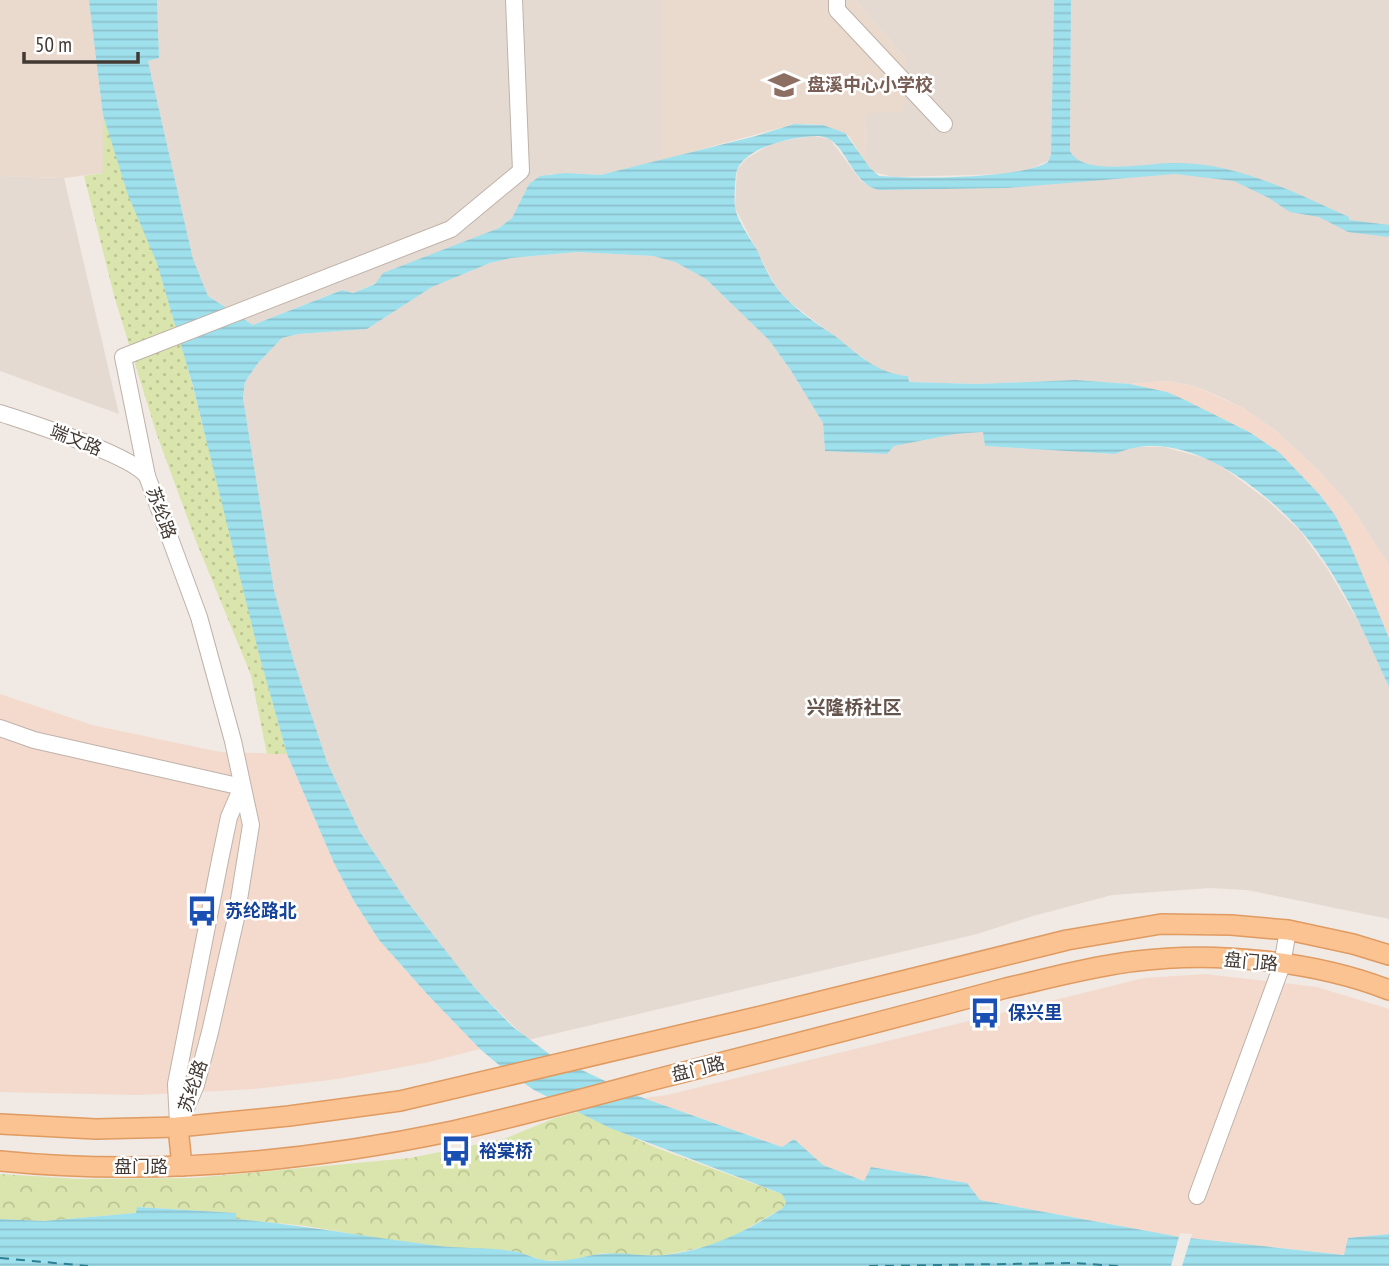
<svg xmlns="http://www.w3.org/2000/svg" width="1389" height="1266" viewBox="0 0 1389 1266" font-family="'PT Sans Narrow','Noto Sans SC',sans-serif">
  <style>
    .residential { fill: #e5dad1 }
    .commercial { fill: #f3dacd }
    .education { fill: #eadacd }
    .grass { fill: url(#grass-dots) }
    .park { fill: url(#park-crowns) }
    .water { fill: url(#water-rules) }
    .pier { fill: #f1e9e3 }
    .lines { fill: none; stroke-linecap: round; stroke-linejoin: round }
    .ferry { stroke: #2b8093; stroke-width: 2; stroke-dasharray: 9 7; stroke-linecap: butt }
    .minor-casing { stroke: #bfb2a9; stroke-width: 18 }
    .major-casing { stroke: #df9b62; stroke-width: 22 }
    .minor { stroke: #fff; stroke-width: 16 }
    .major { stroke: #fbc391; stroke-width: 19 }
    .labels { text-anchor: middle; stroke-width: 5; stroke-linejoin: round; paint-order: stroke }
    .education-label { font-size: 18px; font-weight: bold; fill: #785e54; stroke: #fff; text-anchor: start }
    .street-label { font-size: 18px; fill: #423933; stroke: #fff }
    .transit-label { font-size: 18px; font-weight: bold; fill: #164399; stroke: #fff; text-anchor: start }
    .neighbourhood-label { font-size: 19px; font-weight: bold; fill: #65544b; stroke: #fff }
  </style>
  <defs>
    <pattern id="grass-dots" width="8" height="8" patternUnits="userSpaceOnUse" patternTransform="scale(1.75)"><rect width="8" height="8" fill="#d9e5ac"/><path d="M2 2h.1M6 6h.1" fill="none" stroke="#bbc594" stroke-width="1.8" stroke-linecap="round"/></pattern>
    <pattern id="park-crowns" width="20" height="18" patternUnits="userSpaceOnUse" patternTransform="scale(1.75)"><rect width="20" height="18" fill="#d9e5ac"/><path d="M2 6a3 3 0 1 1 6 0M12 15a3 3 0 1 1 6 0" fill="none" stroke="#bbc594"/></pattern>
    <pattern id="water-rules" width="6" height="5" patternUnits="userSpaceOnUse" patternTransform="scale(1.75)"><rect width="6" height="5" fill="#9fe0ed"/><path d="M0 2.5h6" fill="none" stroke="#8ac1cc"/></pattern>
  </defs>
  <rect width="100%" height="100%" fill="#f1e9e3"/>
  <!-- residential -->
  <g class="residential">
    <polygon points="157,0 662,0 662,160 600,175 550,174 529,184 512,218 499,228 353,293 341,290 253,325 208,296 193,259 148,61 159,58"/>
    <polygon points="855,0 1054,0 1051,154 1048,161 1030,169 1008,174 894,177 874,172 865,162 866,112 906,58"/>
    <polygon points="1071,0 1389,0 1389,565 1352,508 1318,470 1276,431 1243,408 1216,395 1194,386 1166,381 1130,384 1075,380 977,384 909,382 908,376 893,375 875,367 791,303 777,288 767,270 735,208 737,170 746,159 773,143 813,136 830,139 861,181 874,189 886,190 1007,188 1070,151"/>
    <polygon points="0,176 64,178 119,414 0,371"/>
    <polygon points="577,252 653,256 675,262 706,279 769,340 790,369 823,423 825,451 887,454 893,446 955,434 984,432 985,446 1114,454 1130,447 1164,447 1208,459 1224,468 1267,500 1300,531 1327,568 1361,626 1389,687 1389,919 1247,890 1210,888 1112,895 1033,916 977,934 528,1040 475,988 406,900 360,832 327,762 294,662 274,590 243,398 245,382 258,363 282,338 298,334 367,329 432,287 490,263 511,258"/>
  </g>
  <!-- commercial -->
  <g class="commercial">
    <polygon points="1166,381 1194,386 1243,408 1276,431 1318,470 1352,508 1389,565 1389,638 1335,515 1320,495 1280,453 1251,433 1167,392 1130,384"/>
    <polygon points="0,694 92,725 220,752 287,754 334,863 354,901 379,940 428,995 480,1049 425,1063 337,1079 255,1089 140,1095 0,1092"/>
    <polygon points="1205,974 1317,987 1389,1009 1389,1234 1348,1238 1345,1255 1180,1237 979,1200 967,1183 872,1167 865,1181 823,1165 794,1139 782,1147 644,1098 667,1095 1144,978"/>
  </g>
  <!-- education -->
  <g class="education">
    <polygon points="0,0 90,0 103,115 103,173 64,178 0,176"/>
    <polygon points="662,0 855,0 906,58 904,112 866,113 865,162 849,136 823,125 812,124 794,124 662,160"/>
  </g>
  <!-- grass -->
  <path class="grass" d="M103,115C121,165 142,214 158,265C208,426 241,592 287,754H267L251,675L196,541L157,435L115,299L84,176L103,173Z"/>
  <!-- park -->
  <polygon class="park" points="578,1112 654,1147 782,1194 786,1202 783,1208 728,1239 704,1247 665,1255 632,1256 603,1253 565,1261 543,1260 513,1251 456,1248 376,1238 306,1226 236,1219 236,1213 138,1207 137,1213 44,1221 0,1219 0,1174 79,1179 193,1178 410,1158 504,1139 555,1118"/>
  <!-- water -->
  <path class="water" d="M89,0H157L159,58L148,61L193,259L208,296L253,325L342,290L353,293L375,284L383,273L499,228L512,218L529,184L540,176L565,173L600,175L756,136L794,124L823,125L845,133L870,168L879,176C914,179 1020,179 1048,162L1051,154L1054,0H1071L1070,151C1082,177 1148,163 1171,163C1234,161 1293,192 1349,217V220L1389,225V237L1348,232L1319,217L1290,212L1269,198L1234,181L1175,174L1007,188L879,190C849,184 847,137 818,136C795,136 747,146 737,170C735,175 734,201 735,207C737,221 750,238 757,250C764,266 772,284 784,296C799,313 821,326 839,339C860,356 879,374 908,376L909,382L977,384L1075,380L1130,384L1167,392L1183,399L1251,433L1280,453L1320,495L1335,515L1351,547L1389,638V687C1365,634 1340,575 1300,530C1258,484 1180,424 1115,454L985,446L983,432L955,434L894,446L887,454L825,451L823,423L790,369L769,340L706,279L675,262L653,256L577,252L511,258L490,263L432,287L367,329L298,334L282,338L258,363L245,382L243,398L274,590L294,662L327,762L360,832L406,900L475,988L513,1027L552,1056L635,1095L782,1147L794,1139L823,1165L864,1181L871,1167L967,1183L980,1200L1180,1237L1344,1255L1348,1238L1389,1234V1266H0V1219L44,1221L136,1213L137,1207L236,1213V1219C302,1225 367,1237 432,1245C459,1249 486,1247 512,1251C523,1252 532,1258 543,1260C563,1264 581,1256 601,1254C621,1251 644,1257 665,1255C709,1250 746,1231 783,1208L786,1202L782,1194L610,1128L534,1090L505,1070L480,1049L428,995L379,940L354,901L334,863L287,754L259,654L193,386L157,263L128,195L103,115Z"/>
  <!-- pier -->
  <polygon class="pier" points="1180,1233 1192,1234 1182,1266 1171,1266"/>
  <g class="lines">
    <!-- ferry -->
    <g class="ferry">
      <polyline points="0,1258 88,1266"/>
      <polyline points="869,1266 1074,1263 1118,1266"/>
    </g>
    <!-- minor casing -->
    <g class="minor-casing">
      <g id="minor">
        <polyline points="837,0 837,10 944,124"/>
        <path d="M0,413C30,423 130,454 147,476"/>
        <polyline points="0,728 34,740 242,787"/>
        <polyline points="178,1123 176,1084 220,860 229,817 242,787"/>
        <polyline points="178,1127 196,1085 210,1032 236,918 251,825 233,741 199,617 147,476 123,357 451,229 521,171 514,0"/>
        <polyline points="1197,1196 1282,965 1288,930"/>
      </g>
    </g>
    <!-- major casing -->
    <g class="major-casing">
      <g id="major">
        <polyline points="0,1124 96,1129 178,1127 289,1116 400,1101 757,1017 1067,940 1161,924 1231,925 1288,930 1353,944 1389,955"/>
        <polyline points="178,1127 182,1166"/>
        <path d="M0,1161C150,1176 305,1162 453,1131C520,1116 586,1098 653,1080C771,1050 889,1020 1006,988C1050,978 1093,966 1137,961C1215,951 1315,961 1389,990"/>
      </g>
    </g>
    <!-- minor -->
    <use href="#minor" class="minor"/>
    <!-- major -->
    <use href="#major" class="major"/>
  </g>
  <!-- icons -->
  <defs>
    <g id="school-bare" transform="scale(2.415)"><path d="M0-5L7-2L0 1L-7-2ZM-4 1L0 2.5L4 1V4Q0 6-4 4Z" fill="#8d6e63" stroke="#fff" stroke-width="2.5" paint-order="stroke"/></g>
    <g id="bus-bare" transform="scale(2.415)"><path d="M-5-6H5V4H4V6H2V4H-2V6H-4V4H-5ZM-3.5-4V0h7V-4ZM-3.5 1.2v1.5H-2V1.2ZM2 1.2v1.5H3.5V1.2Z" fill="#1a4fb4" stroke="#fff" stroke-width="2.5" paint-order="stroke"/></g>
  </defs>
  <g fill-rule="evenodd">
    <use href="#school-bare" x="784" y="85"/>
    <use href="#bus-bare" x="202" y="911"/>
    <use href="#bus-bare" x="985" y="1013"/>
    <use href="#bus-bare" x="456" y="1151"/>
  </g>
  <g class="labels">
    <!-- education labels -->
    <g class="education-label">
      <text x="807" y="91">盘溪中心小学校</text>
    </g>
    <!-- street labels -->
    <g class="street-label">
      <text transform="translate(76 440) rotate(22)" y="6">端文路</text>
      <text transform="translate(161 513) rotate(70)" y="6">苏纶路</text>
      <text transform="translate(1251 962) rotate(5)" y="6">盘门路</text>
      <text transform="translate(698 1069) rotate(-14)" y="6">盘门路</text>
      <text transform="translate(193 1086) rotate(-71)" y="6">苏纶路</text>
      <text x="141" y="1173">盘门路</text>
    </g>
    <!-- transit labels -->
    <g class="transit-label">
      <text x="225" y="917">苏纶路北</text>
      <text x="1008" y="1019">保兴里</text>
      <text x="479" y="1157">裕棠桥</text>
    </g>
    <!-- neighbourhood labels -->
    <g class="neighbourhood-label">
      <text x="854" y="714">兴隆桥社区</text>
    </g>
  </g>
  <!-- scale -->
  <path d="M24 52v10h114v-10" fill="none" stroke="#423933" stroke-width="3.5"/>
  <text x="35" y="52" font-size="21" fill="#423933" stroke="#ffffff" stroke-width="5" paint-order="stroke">50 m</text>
</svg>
